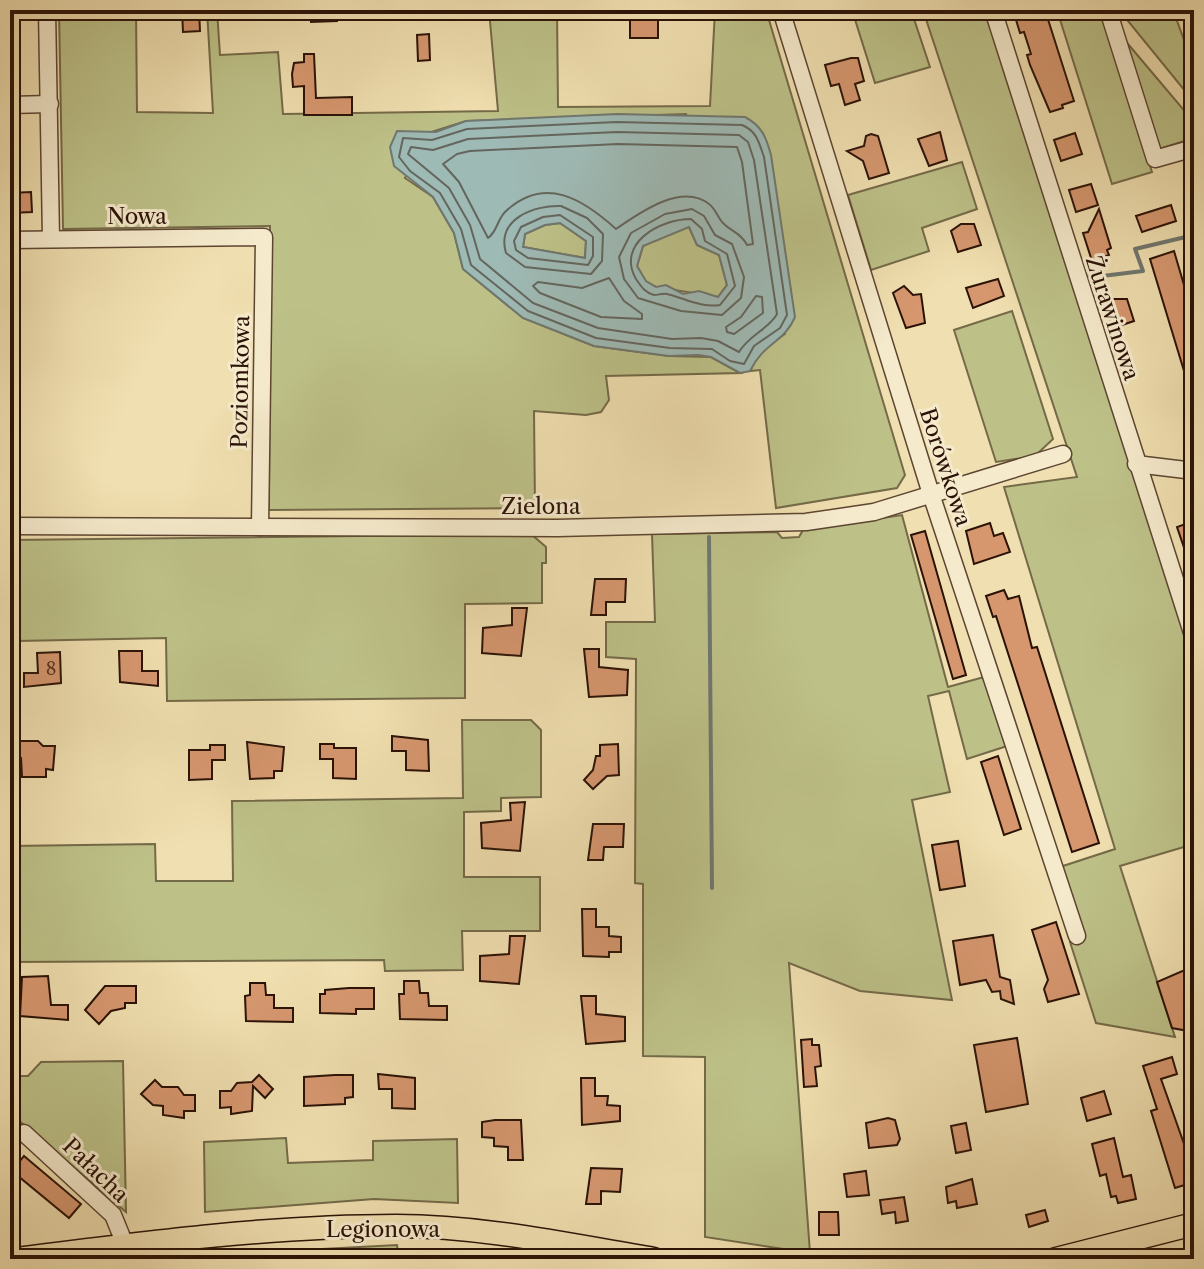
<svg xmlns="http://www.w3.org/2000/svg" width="1204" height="1269" viewBox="0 0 1204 1269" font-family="'Libre Caslon Text',serif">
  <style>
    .green { fill: #bdc188; stroke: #746a48; stroke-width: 2 }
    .water { fill: #9ebab5; stroke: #70776f; stroke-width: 2; fill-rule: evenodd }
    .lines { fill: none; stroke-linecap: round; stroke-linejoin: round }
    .shore { stroke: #64665e; stroke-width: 2 }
    .stream { stroke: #70776f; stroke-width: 4 }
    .building { fill: #d6976f; stroke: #2b1207; stroke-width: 2 }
    .minor-casing { stroke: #5c4531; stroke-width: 19 }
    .major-casing { stroke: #2b1207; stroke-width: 25 }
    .minor { stroke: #f5eacc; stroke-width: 16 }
    .major { stroke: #f0dfb0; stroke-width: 22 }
    .labels { text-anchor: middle; stroke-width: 6; stroke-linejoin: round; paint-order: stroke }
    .number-label { font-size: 18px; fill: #563321 }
    .street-label { font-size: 22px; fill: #2b1207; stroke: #f5eacc }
  </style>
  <rect width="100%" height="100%" fill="#f0dfb0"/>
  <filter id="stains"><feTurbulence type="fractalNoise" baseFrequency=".0025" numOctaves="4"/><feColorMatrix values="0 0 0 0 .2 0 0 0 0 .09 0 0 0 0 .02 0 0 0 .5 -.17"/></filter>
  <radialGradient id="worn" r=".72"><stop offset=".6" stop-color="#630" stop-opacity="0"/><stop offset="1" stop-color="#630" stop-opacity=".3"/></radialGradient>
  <!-- green -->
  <g class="green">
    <polygon points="59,10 136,10 137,112 213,113 207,10 217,10 220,55 278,52 283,114 498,111 489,10 557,10 558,107 710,106 715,10 766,10 905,475 897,488 776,508 760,370 750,371 760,351 785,334 686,114 466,121 431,132 405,178 433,197 454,233 463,269 523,318 594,346 669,356 711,357 740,373 606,376 609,400 601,412 586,415 534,411 535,508 269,510 270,226 63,229"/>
    <polygon points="852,10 911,10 930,67 875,83"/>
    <polygon points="923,10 987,10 1194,654 1194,844 1120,866 1175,1037 1096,1023 1070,942 1082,938 1060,867 1115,849 1004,487 1077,477"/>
    <polygon points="1057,10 1101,10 1152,172 1112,184"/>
    <polygon points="1119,10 1173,10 1194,67 1194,102"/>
    <polygon points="1128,44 1194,122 1194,138 1156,150 1127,62"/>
    <polygon points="962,162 977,209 922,228 929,251 871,270 848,195"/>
    <polygon points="560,223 586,241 585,258 523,247 525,234 545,225"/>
    <polygon points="689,227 697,245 719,255 727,285 718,297 656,287 646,282 637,266 643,246 671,231"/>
    <polygon points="1012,311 1053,439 1035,456 996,462 954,330"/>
    <polygon points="902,515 948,687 984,677 1007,746 967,759 949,691 928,696 950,792 912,800 952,1000 860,991 789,963 810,1253 705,1237 705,1057 643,1056 643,884 635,883 636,659 606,657 606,622 655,622 652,534 777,532 782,538 799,537 803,530"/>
    <polygon points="531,534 546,547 546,563 542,563 542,603 465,604 465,698 167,701 166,638 18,641 18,703 10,703 10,540"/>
    <polygon points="462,720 531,720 541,730 541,797 501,798 501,811 464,812 464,877 540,877 540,931 462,931 463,970 385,971 384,960 10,962 10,846 155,844 156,881 233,881 232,801 463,798"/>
    <polygon points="123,1061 126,1212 10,1113 10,1076 28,1076 41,1062"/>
    <polygon points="286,1138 288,1163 373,1160 373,1141 457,1139 458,1203 374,1199 205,1212 204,1142"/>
    <polygon points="397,1245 399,1259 267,1259 266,1252"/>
  </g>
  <!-- water -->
  <path class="water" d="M617,114L745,117C762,126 766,137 771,155L795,317C784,343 764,342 750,371L740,373L711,357L698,355L669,356L594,346L523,318L463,269L454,233L433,197L394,166L390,147L397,131L436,132L466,121ZM560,223L586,241L585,258L523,247L525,234L545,225ZM689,227L697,245L719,255L727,285L718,297L699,291L683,294L666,285L656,287L646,281L637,266L643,246Z"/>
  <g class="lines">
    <!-- shore -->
    <g class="shore">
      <path d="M617,122L742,125C757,131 759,143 764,157L787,315L780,328L754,346L744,364L730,361L712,349L670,348L596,338L528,311L471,265L461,229L440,193L410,171L399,157L403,138L432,140L467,129Z"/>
      <path d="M617,132L739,135L748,142L754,160L777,314C769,329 749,335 739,352L718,341L701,338L672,339L598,328L533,303L480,259L470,225L449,188L408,154L411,147L433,150L468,139Z"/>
      <path d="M618,144L737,147L742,162L753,244L747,245C741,233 732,232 724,224C718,219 716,209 709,204C681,182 638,214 616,229C584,200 545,174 505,212C497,220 497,232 488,238L459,182L443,164L457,154L470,151Z"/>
      <path d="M561,206L587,218L603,234L602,261L591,274L525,267L506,253C496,219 534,205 561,206Z"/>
      <polygon points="692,209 704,216 715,235 732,244 744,277 741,298 722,315 681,311 638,298 624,279 619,257 631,233 665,214"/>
      <polygon points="560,215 593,237 593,256 588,265 528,258 516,250 514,241 521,227 543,217"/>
      <path d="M691,219L702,229L705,241L727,254L735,286L720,305C701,308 684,298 667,294C663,293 658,295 654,295C645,293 641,286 636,279C616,244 659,219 691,219Z"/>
      <polygon points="609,278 624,301 642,314 642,319 601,317 540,293 533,286 538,282 582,288"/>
      <polygon points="756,296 762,297 763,313 734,334 727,332 726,327 741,317"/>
    </g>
    <!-- stream -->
    <g class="stream">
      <polyline points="1086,278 1143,271 1135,249 1194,235"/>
      <polyline points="709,537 712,888"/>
    </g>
  </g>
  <!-- building -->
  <g class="building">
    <polygon points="182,10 199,10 200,31 183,32"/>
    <polygon points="310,10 337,10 337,21 311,22"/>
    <rect x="630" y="10" width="28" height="28"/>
    <polygon points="1013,10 1045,10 1074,101 1062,105 1063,108 1050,112 1030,65 1027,55 1031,54 1024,32 1020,33"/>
    <polygon points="429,34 430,60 418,61 417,35"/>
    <polygon points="304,54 314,54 316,98 352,97 352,115 304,115 304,86 293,87 292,74 294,63 304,62"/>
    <polygon points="851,58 858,58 864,81 855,84 860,100 845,105 839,84 831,86 825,65"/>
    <polygon points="940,132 947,160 929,166 918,139"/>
    <polygon points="1075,133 1082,154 1061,161 1054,140"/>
    <polygon points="871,134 878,136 889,173 869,179 863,161 847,151 864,146 866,136"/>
    <polygon points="1091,184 1098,205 1076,212 1069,190"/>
    <polygon points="31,192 32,212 10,213 10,193"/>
    <polygon points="1171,205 1176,221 1142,232 1136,216"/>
    <polygon points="1099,209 1111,248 1107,250 1109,255 1092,261 1083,233 1088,232"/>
    <polygon points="961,224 974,224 981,245 958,252 951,231"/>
    <polygon points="1174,251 1194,319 1191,394 1150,259"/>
    <polygon points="998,279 1004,296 973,308 966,288"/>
    <polygon points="904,286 913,295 921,294 925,323 906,328 893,293"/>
    <polygon points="1114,299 1127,299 1134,321 1113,328 1106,306"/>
    <polygon points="1194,521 1194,571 1192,571 1177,527"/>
    <polygon points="990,523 994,536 1003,533 1010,552 974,564 966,531"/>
    <polygon points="925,531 966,675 953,679 911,535"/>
    <polygon points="595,579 626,579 625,602 606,602 606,615 591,615"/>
    <polygon points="1004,590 1008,599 1019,596 1032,648 1037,647 1099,843 1072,852 996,616 993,617 986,596"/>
    <polygon points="512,608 527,608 521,656 482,653 483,628 512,625"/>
    <polygon points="584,649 599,649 599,667 628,670 627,695 589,697"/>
    <polygon points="119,651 142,651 142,671 158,671 158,686 120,682"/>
    <polygon points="60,652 61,683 24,687 24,673 38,673 37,653"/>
    <polygon points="392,736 428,740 429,771 406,770 406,751 392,751"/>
    <polygon points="11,741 38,741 43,746 55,746 53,770 46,769 46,777 22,777 21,758 11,759"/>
    <polygon points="247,742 284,747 282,771 274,771 274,778 250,779"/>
    <polygon points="320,744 334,744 334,748 356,748 356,779 333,778 333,759 320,759"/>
    <polygon points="618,744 619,775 607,776 593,789 584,780 593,770 596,756 600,756 600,745"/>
    <polygon points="210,745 225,745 225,760 212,760 212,779 189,780 189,750 210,750"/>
    <polygon points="998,756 1021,829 1004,835 981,762"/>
    <polygon points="525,802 520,851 482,848 481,823 511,820 510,803"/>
    <polygon points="593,824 624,824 623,847 604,847 603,860 588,860"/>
    <polygon points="958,841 965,886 940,890 932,845"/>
    <polygon points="582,909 596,909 596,927 609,927 609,936 621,937 621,952 609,952 609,957 583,956"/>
    <polygon points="1056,922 1079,994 1048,1002 1044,989 1048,980 1032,930"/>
    <polygon points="993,935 1000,977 1010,980 1014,1004 1001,999 1000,991 992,992 986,980 960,985 953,941"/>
    <polygon points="510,936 525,936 519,984 480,981 480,956 509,954"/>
    <polygon points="1194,966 1194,1032 1172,1028 1157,982"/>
    <polygon points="48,976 51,1005 68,1005 68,1020 20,1016 22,977"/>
    <polygon points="404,981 419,981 420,993 428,993 429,1006 447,1006 447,1020 400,1019 399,994 404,994"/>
    <polygon points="250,983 265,983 266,995 274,995 274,1008 293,1008 293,1022 246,1021 245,996 250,995"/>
    <polygon points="105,986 136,986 136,1003 125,1003 125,1008 111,1011 99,1024 85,1010"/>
    <polygon points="349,988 374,988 374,1009 356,1009 356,1014 320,1013 320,994 325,994 325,990"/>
    <polygon points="581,996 596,996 596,1014 625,1017 625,1041 586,1044"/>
    <polygon points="1017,1038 1028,1104 986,1112 974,1045"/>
    <polygon points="812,1039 812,1045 819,1045 821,1066 815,1067 817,1086 804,1087 801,1040"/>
    <polygon points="1172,1057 1177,1074 1161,1079 1194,1172 1194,1182 1175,1188 1151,1111 1157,1109 1143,1066"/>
    <polygon points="378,1074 415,1078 415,1109 392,1108 392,1089 379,1089"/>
    <polygon points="259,1075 273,1089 265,1098 253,1086 252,1111 231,1114 231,1107 220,1108 220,1091 231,1091 237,1083 252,1082"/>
    <polygon points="335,1075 353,1075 353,1097 345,1098 345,1104 304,1106 304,1077"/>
    <polygon points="581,1078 595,1078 595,1096 608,1096 607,1105 620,1106 620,1121 582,1125"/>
    <polygon points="155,1080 162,1087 178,1087 184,1095 195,1095 195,1111 184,1111 184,1118 163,1115 163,1106 153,1105 141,1094"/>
    <polygon points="1104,1091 1111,1114 1087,1121 1081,1098"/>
    <polygon points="888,1118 895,1120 900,1139 897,1145 869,1148 866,1123"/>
    <polygon points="495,1120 521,1120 523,1160 508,1160 508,1147 494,1146 494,1138 482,1137 482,1122"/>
    <polygon points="966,1123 971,1150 956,1153 951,1126"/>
    <polygon points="1114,1138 1123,1177 1131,1175 1136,1199 1118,1203 1116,1196 1111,1197 1106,1174 1100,1176 1092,1144"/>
    <polygon points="24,1156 81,1204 69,1218 12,1171"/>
    <polygon points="591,1168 622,1169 620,1192 601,1191 601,1204 586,1204"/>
    <polygon points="866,1171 869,1195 847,1197 844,1174"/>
    <polygon points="972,1179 977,1204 957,1208 956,1201 948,1203 946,1187"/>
    <polygon points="904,1197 908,1221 896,1223 895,1212 882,1214 880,1200"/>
    <polygon points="1045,1210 1048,1221 1029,1227 1026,1215"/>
    <polygon points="819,1212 838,1212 839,1235 819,1235"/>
  </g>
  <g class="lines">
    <!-- minor casing -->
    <g class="minor-casing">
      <g id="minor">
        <polyline points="47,10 51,239"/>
        <polyline points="781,10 931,494 1077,936"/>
        <polyline points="993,10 1194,639"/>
        <polyline points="1108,10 1155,159 1194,148"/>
        <polyline points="10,105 50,104"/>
        <polyline points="10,240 264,237 260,527"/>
        <polyline points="1136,464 1194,471"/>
        <polyline points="10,526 557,528 806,522 874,512 1063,454"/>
        <polyline points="24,1133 113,1215 126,1247"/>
      </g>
    </g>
    <!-- major casing -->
    <g class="major-casing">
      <g id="major">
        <path d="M16,1259C141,1243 269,1226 396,1226C483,1226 569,1245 654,1259"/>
        <polyline points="1056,1259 1194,1224"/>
      </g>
    </g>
    <!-- minor -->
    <use href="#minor" class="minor"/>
    <!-- major -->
    <use href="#major" class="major"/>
  </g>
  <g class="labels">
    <!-- number labels -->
    <g class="number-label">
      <text x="51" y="675">8</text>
    </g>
    <!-- street labels -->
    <g class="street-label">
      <text x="137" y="224">Nowa</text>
      <text transform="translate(1113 318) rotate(72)" y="8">Żurawinowa</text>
      <text transform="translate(240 382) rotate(-89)" y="8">Poziomkowa</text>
      <text transform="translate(946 467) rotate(72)" y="8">Borówkowa</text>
      <text x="541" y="514">Zielona</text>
      <text transform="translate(96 1170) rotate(44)" y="8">Pałacha</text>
      <text x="383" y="1237">Legionowa</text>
    </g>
  </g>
  <!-- margin -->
  <rect width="1204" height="1269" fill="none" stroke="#f0dfb0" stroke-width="40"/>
  <rect x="12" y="12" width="1180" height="1245" fill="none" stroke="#2b1207" stroke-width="4"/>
  <rect x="20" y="20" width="1164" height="1229" fill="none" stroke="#2b1207" stroke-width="2"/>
  <rect width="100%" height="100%" filter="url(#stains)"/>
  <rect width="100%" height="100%" fill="url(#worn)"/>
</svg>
